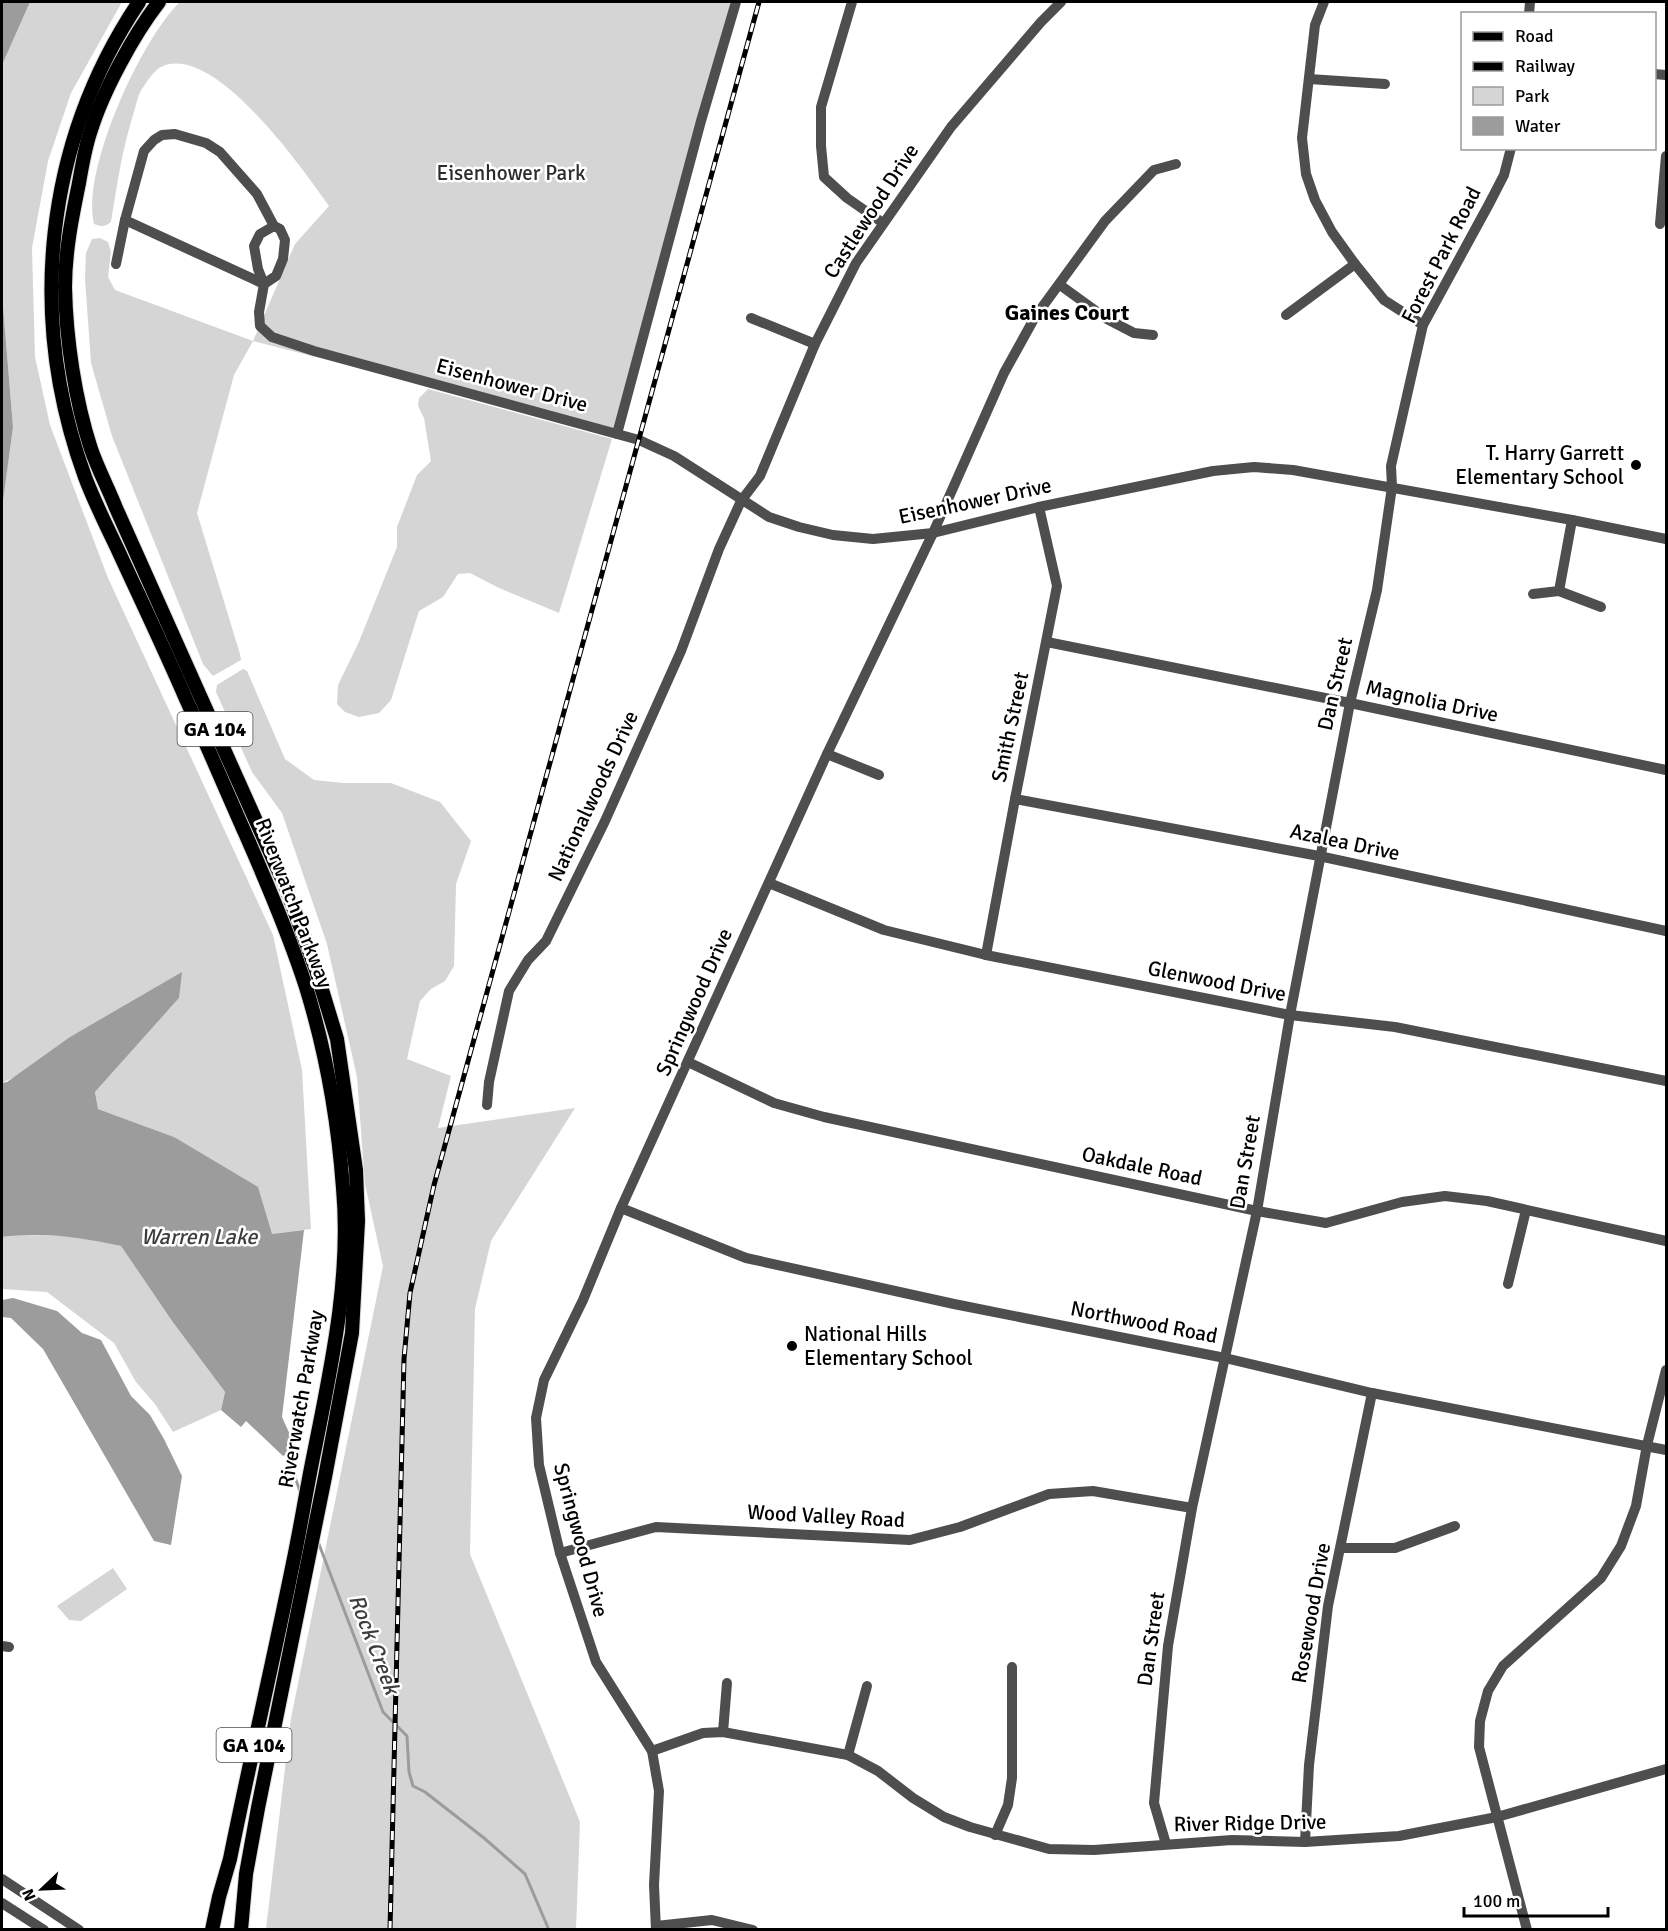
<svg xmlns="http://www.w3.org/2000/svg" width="1668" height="1931" viewBox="0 0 1668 1931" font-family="Signika,sans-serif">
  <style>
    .green { fill: #d5d5d5 }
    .water { fill: #9c9c9c }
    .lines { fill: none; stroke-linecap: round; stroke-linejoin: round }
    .stream { stroke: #9c9c9c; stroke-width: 3 }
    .major-casing { stroke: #dbdbdb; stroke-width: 16 }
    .minor { stroke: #4e4e4e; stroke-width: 10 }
    .major { stroke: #000; stroke-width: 14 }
    .rail-casing { stroke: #000; stroke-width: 5 }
    .rail { stroke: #fff; stroke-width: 3; stroke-dasharray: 9; stroke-linecap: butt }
    .poi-dot { fill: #000; stroke: #fff; stroke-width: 2 }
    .labels { text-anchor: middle; stroke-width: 5; stroke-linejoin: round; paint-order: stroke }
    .shield { fill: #fff; stroke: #4c4c4c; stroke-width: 1.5 }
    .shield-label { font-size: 20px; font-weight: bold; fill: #000 }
    .park-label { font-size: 21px; fill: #2c2c2c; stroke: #fff }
    .street-label { font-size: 21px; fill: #000; stroke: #fff }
    .poi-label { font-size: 21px; fill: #000; stroke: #fff; text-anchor: end }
    .neighbourhood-label { font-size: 22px; font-weight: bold; fill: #000; stroke: #fff }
    .water-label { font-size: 22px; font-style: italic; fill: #3d3d3d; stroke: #fff }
  </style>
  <rect width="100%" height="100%" fill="#fff"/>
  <!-- green -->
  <g class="green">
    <polygon points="30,2 122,2 71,93 48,161 32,248 35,357 50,425 108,578 273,935 302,1070 311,1229 272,1234 174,1137 98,1109 95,1092 179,998 2,1083 2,509 13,427 2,294 2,65"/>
    <path d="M180,2H737L617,434L253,341L234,375L197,513L240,654L241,660L213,676L203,664L112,436L91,363L85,279L86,253L92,239L100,238L108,242L111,252L108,277L115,290L253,341L295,244L329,206C303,170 212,38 159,68C153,72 146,83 142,89C137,96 136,107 133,115C122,150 117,185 111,222C105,227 101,227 94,224C81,171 141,39 180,2Z"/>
    <polygon points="428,389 612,439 559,613 499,588 470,573 458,574 443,597 419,611 391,700 379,713 359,717 345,712 337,704 338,685 358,644 397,547 397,527 417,475 431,461 424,418 418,406 419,398"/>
    <polygon points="243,669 247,671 285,759 314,780 344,783 391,783 440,802 471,841 456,884 454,966 445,981 431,989 420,1001 407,1059 451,1076 438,1128 575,1108 491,1241 475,1309 470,1554 580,1822 576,1929 266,1929 291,1718 383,1266 365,1184 357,1077 327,944 282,813 252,772 216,692 217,685"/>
    <polygon points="23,1235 71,1236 121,1246 172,1321 225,1392 221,1410 173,1432 155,1404 136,1382 114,1343 47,1292 2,1289 2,1237"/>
    <polygon points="113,1568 127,1589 81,1621 69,1620 57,1606"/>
  </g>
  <!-- water -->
  <g class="water">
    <polygon points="2,2 30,2 2,65"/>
    <polygon points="2,294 13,427 2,509"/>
    <path d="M182,972L179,998L95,1092L98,1109L174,1137L258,1187L272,1234L304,1230L282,1417L296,1448L283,1456L246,1421L241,1427L221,1410L225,1392L172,1321L121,1246C78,1237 46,1232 2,1237V1083L7,1082L70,1037Z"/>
    <polygon points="13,1298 57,1311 82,1333 101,1340 131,1396 150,1415 164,1439 182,1476 171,1545 154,1541 43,1349 11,1318 2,1317 2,1300"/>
  </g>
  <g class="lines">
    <!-- stream -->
    <g class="stream">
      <polyline points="286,1452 301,1494"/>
      <polyline points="317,1539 383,1712 407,1736 409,1772 413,1786 425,1792 484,1838 525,1874 549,1930"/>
    </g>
    <!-- major casing -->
    <g class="major-casing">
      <g id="major">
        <path d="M139,2C44,144 27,317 85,477C94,501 106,525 117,548C140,598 164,648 186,699C206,743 225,788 245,833C267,883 289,934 306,987C326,1052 338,1120 343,1188C351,1275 332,1363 315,1448C307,1486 301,1525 293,1563C273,1662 250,1760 230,1859L219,1897L212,1930"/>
        <path d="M159,2C134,34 103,91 91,130C85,147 82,166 79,183C72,217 65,252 65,287C66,339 75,400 91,449C98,469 108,488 116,508L286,888L316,970L337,1039L356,1170L358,1221L352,1333L325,1477L258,1808L246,1874L241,1930"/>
      </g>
    </g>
    <!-- minor -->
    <g class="minor">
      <polyline points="852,2 821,107 821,146 824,177 847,198 883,223"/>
      <polyline points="1324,2 1315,25 1302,138 1306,174 1315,200 1332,232 1355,264 1384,300 1423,325"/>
      <polyline points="1529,14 1530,2"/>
      <polyline points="1654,74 1666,75"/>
      <polyline points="1309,79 1385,84"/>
      <polyline points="125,220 264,284"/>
      <polyline points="1660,224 1666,156"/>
      <polyline points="274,226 260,234 254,246 258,269 264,284 259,312 260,326 272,337 314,351 639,440 674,456 769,517 799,527 833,535 873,539 933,533 1039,507 1213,471 1254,467 1293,470 1572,520 1666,539"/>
      <polyline points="116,264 125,220 144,151 154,140 162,135 175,134 206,143 220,152 257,194 274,226 280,229 285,240 283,259 276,276 264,284"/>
      <polyline points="1060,285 1107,319 1134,333 1153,335"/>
      <polyline points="1286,315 1355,264"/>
      <polyline points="751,318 815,344"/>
      <polyline points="617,434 701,121 736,2"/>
      <polyline points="1559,591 1572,520"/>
      <polyline points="1533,594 1559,591 1601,607"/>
      <polyline points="1047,642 1350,703 1666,770"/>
      <polyline points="827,754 879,775"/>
      <polyline points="1015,799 1319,856 1666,931"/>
      <polyline points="769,883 884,930 986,955 1290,1015 1395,1027 1666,1081"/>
      <polyline points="986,955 1015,799 1057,586 1039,507"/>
      <polyline points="688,1062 774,1103 824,1117 1257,1211 1326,1223 1402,1202 1445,1196 1487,1201 1666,1241"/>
      <polyline points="487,1105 489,1082 509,991 528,960 546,941 605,821 681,651 719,549 741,501 760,476 815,344 856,263 951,127 1041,22 1061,2"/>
      <polyline points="621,1208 746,1258 954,1304 1225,1358 1372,1393 1666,1450"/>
      <polyline points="1508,1284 1526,1210"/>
      <polyline points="1341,1548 1395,1548 1455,1526"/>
      <polyline points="560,1553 656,1527 910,1540 960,1527 1049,1494 1093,1491 1192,1508"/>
      <polyline points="2,1646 9,1647"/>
      <polyline points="723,1732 727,1683"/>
      <polyline points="652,1751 703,1733 723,1732 848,1755 878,1771 913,1798 944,1817 970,1827 1049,1849 1094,1850 1232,1840 1305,1842 1399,1836 1497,1817 1666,1769"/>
      <polyline points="848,1755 867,1686"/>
      <polyline points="995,1835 1008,1805 1012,1778 1012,1667"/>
      <polyline points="1305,1842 1309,1765 1328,1606 1372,1393"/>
      <polyline points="1166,1844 1154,1803 1168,1646 1192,1508 1257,1211 1290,1015 1350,703 1377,590 1392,487 1391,466 1423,325 1489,204 1504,175 1511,148"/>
      <polyline points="2,1879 79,1930"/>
      <polyline points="2,1903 44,1930"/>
      <polyline points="656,1926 712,1920 753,1930"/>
      <polyline points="656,1930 654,1885 659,1791 652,1751 596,1662 560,1553 539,1465 536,1418 544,1380 583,1300 621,1208 827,754 933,533 1004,373 1035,317 1105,221 1154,170 1176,164"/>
      <polyline points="1527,1930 1479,1747 1480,1721 1488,1691 1503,1666 1601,1578 1621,1546 1636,1506 1647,1445 1666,1370"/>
    </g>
    <!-- major -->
    <use href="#major" class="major"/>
    <!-- rail casing -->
    <g class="rail-casing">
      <polyline id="rail" points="390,1930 404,1359 410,1293 434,1185 759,2"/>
    </g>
    <!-- rail -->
    <use href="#rail" class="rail"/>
  </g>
  <!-- markers -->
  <g class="poi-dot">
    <circle cx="1636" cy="465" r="6"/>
    <circle cx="792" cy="1346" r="6"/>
  </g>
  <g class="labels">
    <!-- shield labels -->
    <g class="shield">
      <rect x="177.5" y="712" width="75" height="34" rx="4.5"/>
      <rect x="216.5" y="1728" width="75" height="34" rx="4.5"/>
    </g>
    <g class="shield-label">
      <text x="215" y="736">GA 104</text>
      <text x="254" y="1752">GA 104</text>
    </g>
    <!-- park labels -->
    <g class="park-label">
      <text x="511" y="180">Eisenhower Park</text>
    </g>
    <!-- street labels -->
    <g class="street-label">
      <text transform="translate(871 211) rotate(-57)" y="7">Castlewood Drive</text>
      <text transform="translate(1441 255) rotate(-63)" y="7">Forest Park Road</text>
      <text transform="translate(512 385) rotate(15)" y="7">Eisenhower Drive</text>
      <text transform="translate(975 501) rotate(-12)" y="7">Eisenhower Drive</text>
      <text transform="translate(1335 684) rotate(-77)" y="7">Dan Street</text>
      <text transform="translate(1432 701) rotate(12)" y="7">Magnolia Drive</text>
      <text transform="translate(1010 727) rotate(-78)" y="7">Smith Street</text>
      <text transform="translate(593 796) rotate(-65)" y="7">Nationalwoods Drive</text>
      <text transform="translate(1345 842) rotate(12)" y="7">Azalea Drive</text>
      <text transform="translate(294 903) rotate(69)" y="7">Riverwatch Parkway</text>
      <text transform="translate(1217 981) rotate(11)" y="7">Glenwood Drive</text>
      <text transform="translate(694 1002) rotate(-66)" y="7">Springwood Drive</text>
      <text transform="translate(1245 1162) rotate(-80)" y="7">Dan Street</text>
      <text transform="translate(1142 1166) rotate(12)" y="7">Oakdale Road</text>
      <text transform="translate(1144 1322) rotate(11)" y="7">Northwood Road</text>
      <text transform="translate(301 1399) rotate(-80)" y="7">Riverwatch Parkway</text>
      <text transform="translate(826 1516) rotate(3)" y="7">Wood Valley Road</text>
      <text transform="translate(581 1540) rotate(75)" y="7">Springwood Drive</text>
      <text transform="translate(1311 1613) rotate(-80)" y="7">Rosewood Drive</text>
      <text transform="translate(1151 1639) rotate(-82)" y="7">Dan Street</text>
      <text transform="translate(1250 1823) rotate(-1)" y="7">River Ridge Drive</text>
    </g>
    <!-- poi labels -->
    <g class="poi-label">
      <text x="1624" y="460">T. Harry Garrett<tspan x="1624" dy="24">Elementary School</tspan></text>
      <text x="804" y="1341" text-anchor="start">National Hills<tspan x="804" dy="24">Elementary School</tspan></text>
    </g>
    <!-- neighbourhood labels -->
    <g class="neighbourhood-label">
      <text x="1067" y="320">Gaines Court</text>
    </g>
    <!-- water labels -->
    <g class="water-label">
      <text x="199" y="1244">Warren Lake</text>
      <text transform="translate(375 1644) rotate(69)" y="8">Rock Creek</text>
    </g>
  </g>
  <!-- border -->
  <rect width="1668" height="1931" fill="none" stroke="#000000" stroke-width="6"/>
  <!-- legend -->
  <rect x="1461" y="12" width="195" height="138" fill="#ffffff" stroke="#999999" stroke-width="1.5"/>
  <rect x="1473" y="32" width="30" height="9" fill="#000000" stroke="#999999" stroke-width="1.5"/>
  <text x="1515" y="42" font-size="18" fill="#000000">Road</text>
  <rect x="1473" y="62" width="30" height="9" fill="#000000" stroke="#999999" stroke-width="1.5"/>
  <text x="1515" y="72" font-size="18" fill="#000000">Railway</text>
  <rect x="1473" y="87" width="30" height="18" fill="#d5d5d5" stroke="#999999" stroke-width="1.5"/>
  <text x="1515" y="102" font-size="18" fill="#000000">Park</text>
  <rect x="1473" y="117" width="30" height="18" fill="#9c9c9c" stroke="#999999" stroke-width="1.5"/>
  <text x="1515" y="132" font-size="18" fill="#000000">Water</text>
  <!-- north arrow -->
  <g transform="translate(42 1889) rotate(247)" stroke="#ffffff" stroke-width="4.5" paint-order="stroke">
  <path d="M0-4.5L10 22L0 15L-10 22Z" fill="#000000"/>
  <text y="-9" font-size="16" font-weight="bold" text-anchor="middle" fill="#000000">N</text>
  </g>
  <!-- scale -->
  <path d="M1464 1907v9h144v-9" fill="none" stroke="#000000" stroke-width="3"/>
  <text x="1473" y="1907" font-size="18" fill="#000000" stroke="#ffffff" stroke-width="4.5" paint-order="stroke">100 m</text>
</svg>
